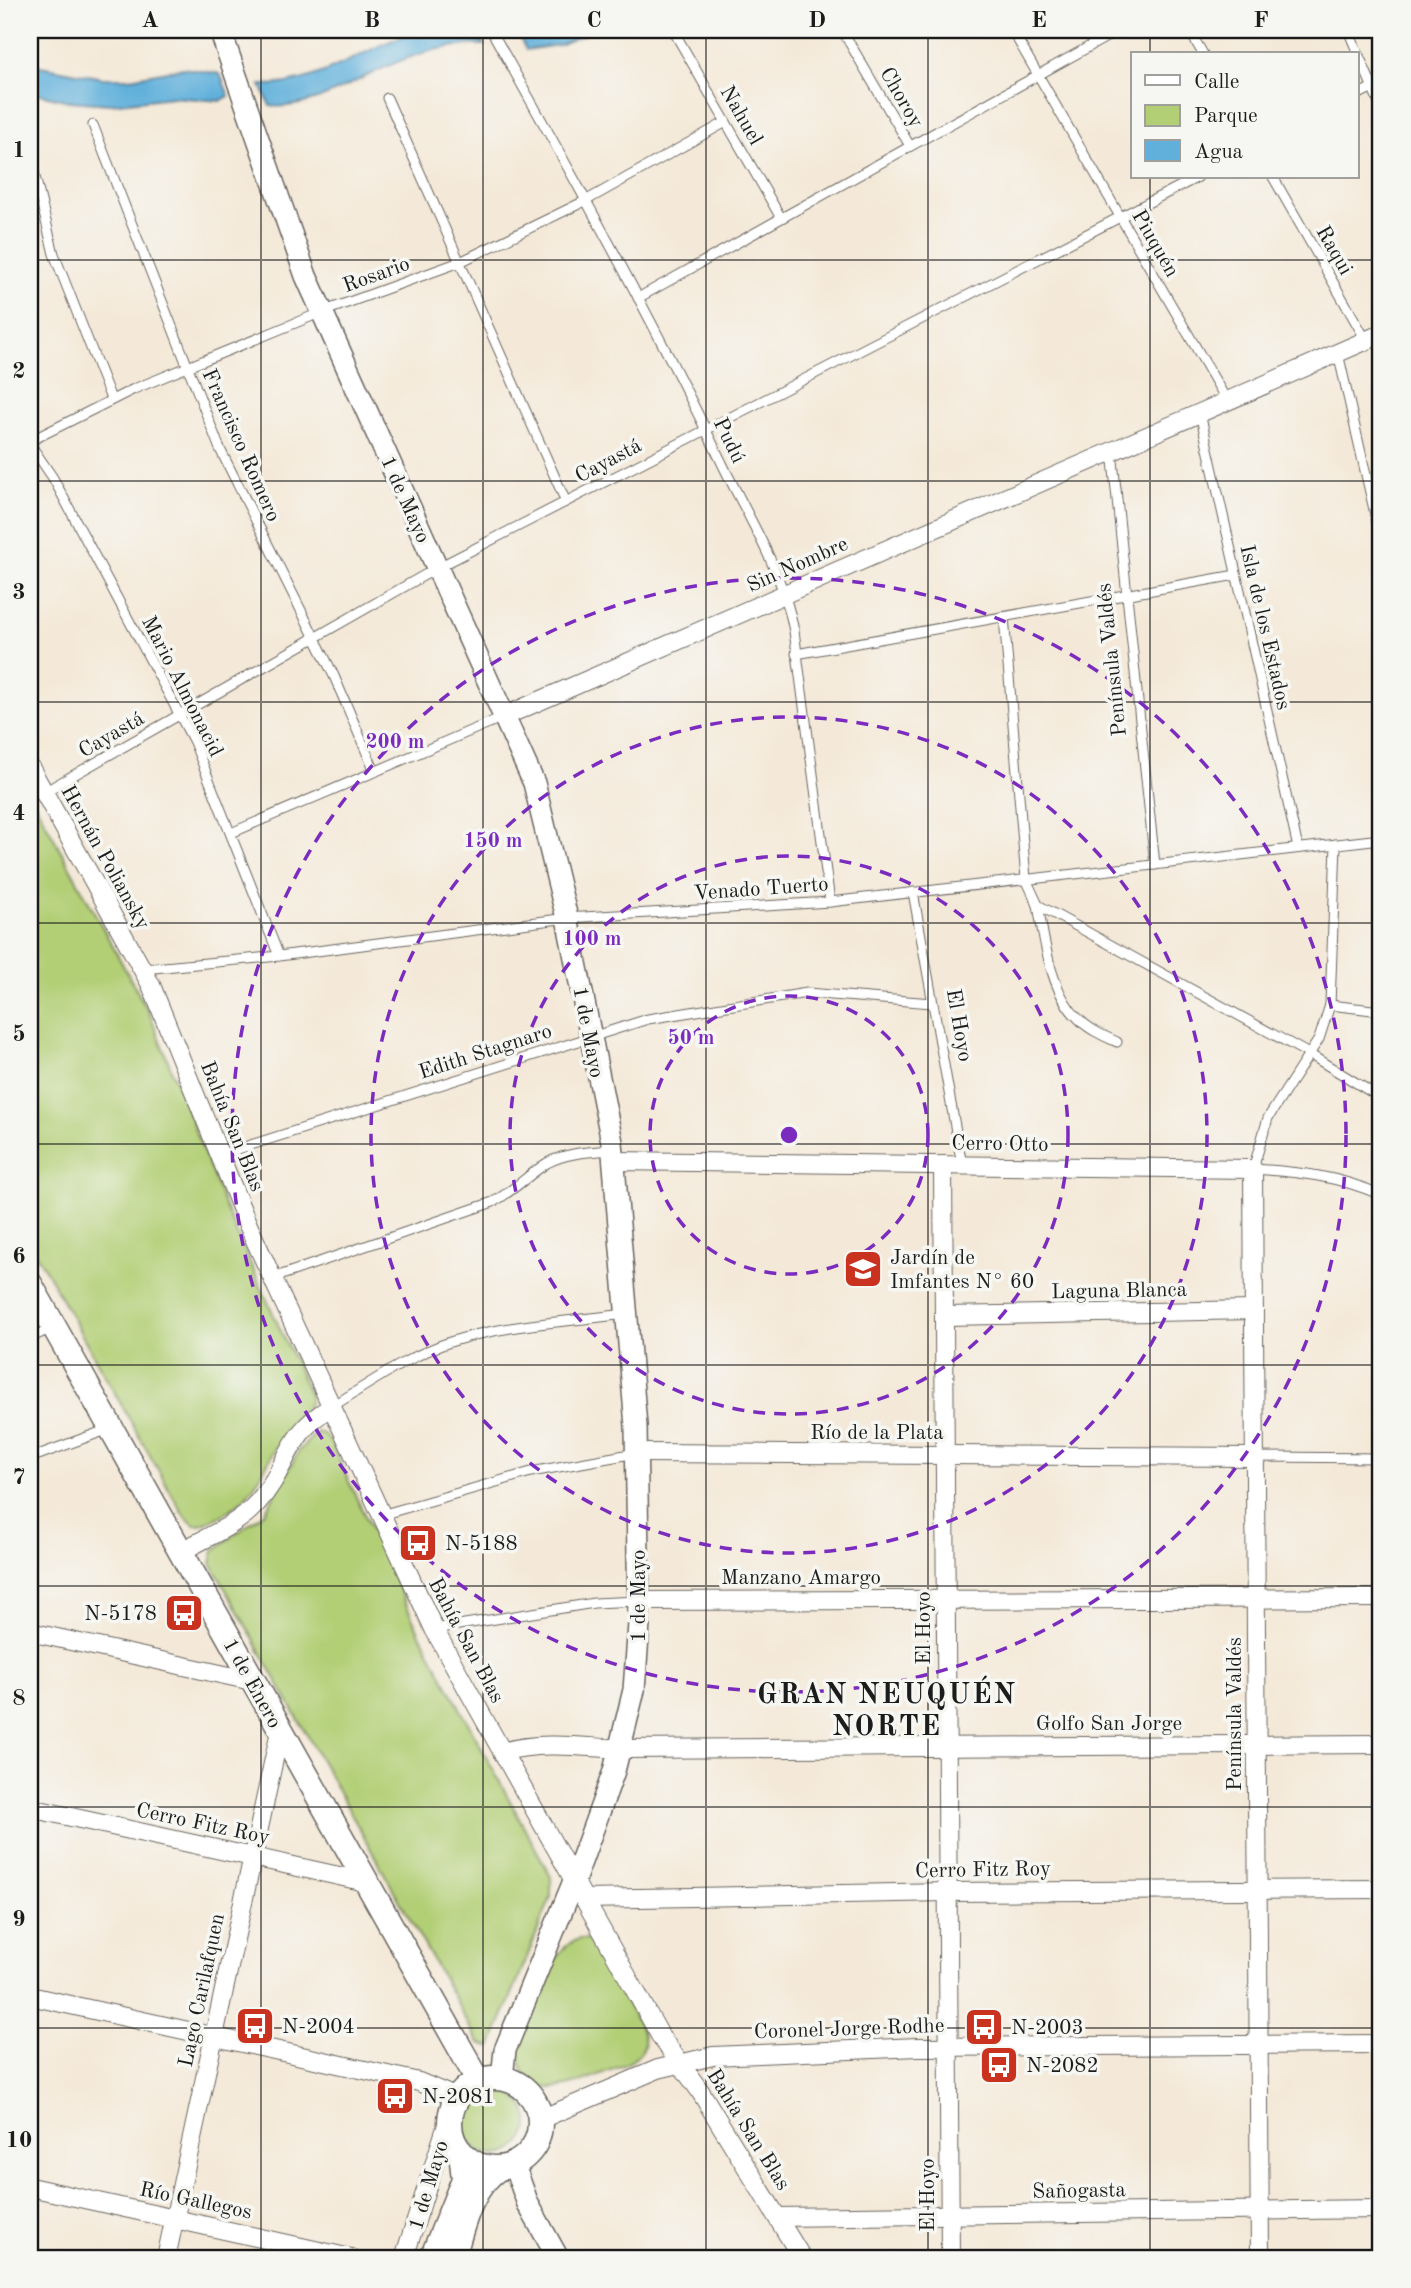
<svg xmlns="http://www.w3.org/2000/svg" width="1411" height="2288" viewBox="0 0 1411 2288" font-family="'Old Standard TT',serif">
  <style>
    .green { fill: #b2cf76; stroke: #677649; stroke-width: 2 }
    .water { fill: #60b0db; stroke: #3e667c; stroke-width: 2 }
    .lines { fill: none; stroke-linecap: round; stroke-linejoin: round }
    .service-casing { stroke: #68645e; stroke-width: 11 }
    .minor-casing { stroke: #68645e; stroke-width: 20 }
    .tertiary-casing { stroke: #68645e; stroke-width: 24 }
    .secondary-casing { stroke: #68645e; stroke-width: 27 }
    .service { stroke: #fff; stroke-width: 9 }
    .minor { stroke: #fff; stroke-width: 18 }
    .tertiary { stroke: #fff; stroke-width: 21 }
    .secondary { stroke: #fff; stroke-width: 24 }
    .grid { fill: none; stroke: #1c1c1c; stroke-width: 2; stroke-opacity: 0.55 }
    .ring { fill: none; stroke: #7b2cbf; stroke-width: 3.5; stroke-dasharray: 12 9 }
    .labels { text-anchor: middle; stroke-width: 7; stroke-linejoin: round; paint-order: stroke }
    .street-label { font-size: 21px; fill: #1c1c1c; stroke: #f6f6f2 }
    .poi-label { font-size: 21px; fill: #1c1c1c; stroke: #f6f6f2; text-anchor: start }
    .district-label { font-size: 28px; font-weight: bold; letter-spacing: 2px; fill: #1c1c1c; stroke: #f6f6f2 }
    .centre { fill: #7b2cbf; stroke: #f6f6f2; stroke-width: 3.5 }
    .ring-label { font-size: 21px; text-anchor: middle; font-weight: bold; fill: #7b2cbf; stroke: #f6f6f2; stroke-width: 7; stroke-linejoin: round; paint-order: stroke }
    .neatline { fill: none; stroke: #1c1c1c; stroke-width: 2.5 }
    .grid-label { font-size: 23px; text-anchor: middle; font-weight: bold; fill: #1c1c1c }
  </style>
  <rect width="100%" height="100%" fill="#f6f6f2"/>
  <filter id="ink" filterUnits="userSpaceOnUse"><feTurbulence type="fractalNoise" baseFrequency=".0143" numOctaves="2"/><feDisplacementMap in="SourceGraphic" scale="14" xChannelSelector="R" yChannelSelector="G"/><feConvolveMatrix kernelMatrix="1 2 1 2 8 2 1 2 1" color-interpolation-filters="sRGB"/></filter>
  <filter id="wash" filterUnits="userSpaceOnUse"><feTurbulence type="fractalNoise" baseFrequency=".00686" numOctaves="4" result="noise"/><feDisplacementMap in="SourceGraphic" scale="28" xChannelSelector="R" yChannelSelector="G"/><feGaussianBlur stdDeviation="1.57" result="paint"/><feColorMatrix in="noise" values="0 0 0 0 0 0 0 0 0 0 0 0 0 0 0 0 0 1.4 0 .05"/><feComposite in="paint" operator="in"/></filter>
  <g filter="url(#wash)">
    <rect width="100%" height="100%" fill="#f4e9d8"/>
    <!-- green -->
    <g class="green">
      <path d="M30,794L150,1015L227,1212L310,1395C312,1411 294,1416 287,1428C263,1465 260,1494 219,1517C210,1521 203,1526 194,1525L183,1514L30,1243Z"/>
      <polygon points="317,1432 324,1434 331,1443 419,1632 551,1877 551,1897 491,2047 479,2043 211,1563 214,1550 265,1512 300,1449"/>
      <path d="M579,1939H586L598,1949L643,2033C645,2040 646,2047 640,2053C632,2064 615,2068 603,2073C572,2086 523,2107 519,2052C527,2023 548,1947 579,1939Z"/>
      <circle cx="496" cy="2123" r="32"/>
    </g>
    <!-- water -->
    <g class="water">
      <path d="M423,30H476L484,45C447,43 406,57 373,73C341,88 307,110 270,106L261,85C323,86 365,44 423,30Z"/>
      <polygon points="516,30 595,30 559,45 526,50"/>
      <polygon points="30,64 103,78 130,78 183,68 220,74 229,96 220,101 173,97 110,104 69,101 30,92"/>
    </g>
  </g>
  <g filter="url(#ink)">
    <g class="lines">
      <!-- service casing -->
      <g class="service-casing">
        <g id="service">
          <path d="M491,30C571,172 650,314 721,461C747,516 783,571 794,631L830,902"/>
          <polyline points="673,30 781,218"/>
          <polyline points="842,30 910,146"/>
          <polyline points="1012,30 1227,401"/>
          <polyline points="1189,30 1203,54"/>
          <polyline points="1348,30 1381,107"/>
          <polyline points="1357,95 1381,83"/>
          <polyline points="387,98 566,502"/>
          <polyline points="93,125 220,449 334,676 375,772"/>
          <polyline points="30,156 54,254 111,399"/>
          <polyline points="1273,177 1366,340"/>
          <polyline points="638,298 1119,30"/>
          <polyline points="1338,353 1381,540"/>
          <polyline points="1200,413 1298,848"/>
          <polyline points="30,441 134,389 322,312 460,262 587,200 726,122"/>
          <polyline points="30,444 53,478 194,742 279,956"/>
          <polyline points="1112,451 1155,865"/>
          <polyline points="1004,617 1026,879 1038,905 1309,1054 1381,1098"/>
          <polyline points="796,654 1236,575"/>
          <polyline points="44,792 437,568 1198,177"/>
          <polyline points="231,833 503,717"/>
          <path d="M1336,844L1330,1005L1319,1039L1268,1118L1253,1169C1299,1172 1339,1176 1381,1195"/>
          <polyline points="913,892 962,1165"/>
          <path d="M1038,905C1044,940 1051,995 1080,1020C1090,1030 1104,1036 1117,1042"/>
          <polyline points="143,969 279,956 567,918 830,902 1381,839"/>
          <polyline points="1330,1005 1381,1011"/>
          <polyline points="219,1155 648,1019 807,993 932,1003"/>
          <path d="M273,1278L493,1202C513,1191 528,1175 547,1163C567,1152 591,1152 613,1150"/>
          <polyline points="30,1338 54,1327"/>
          <path d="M331,1407C369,1384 408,1356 450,1342C505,1324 567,1322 625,1314"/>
          <polyline points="1255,1457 1381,1458"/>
          <polyline points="30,1458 109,1429"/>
          <polyline points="381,1515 531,1472 636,1453"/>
          <polyline points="434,1629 594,1603 638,1601"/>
        </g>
      </g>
      <!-- minor casing -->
      <g class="minor-casing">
        <g id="minor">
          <polyline points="505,716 1381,334"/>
          <polyline points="30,767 151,985 248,1225 434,1629 661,2037 700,2091 802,2258"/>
          <polyline points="614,1161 1253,1169 1260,2258"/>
          <polyline points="943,1165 950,2258"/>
          <polyline points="944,1316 1254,1310"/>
          <polyline points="638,1453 1255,1457"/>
          <path d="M180,1552C205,1538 238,1525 257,1503C289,1468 285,1434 331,1407"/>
          <polyline points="638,1601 1381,1598"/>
          <polyline points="30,1632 252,1681"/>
          <path d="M502,1752C541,1741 582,1747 621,1749L1381,1744"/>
          <polyline points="30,1808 366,1882"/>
          <polyline points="585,1899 948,1892 1381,1889"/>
          <polyline points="30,1996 419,2082 457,2098"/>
          <polyline points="541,2119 658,2069 713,2056 918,2047 1381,2044"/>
          <polyline points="30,2187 351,2258"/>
          <polyline points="777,2217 1381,2209"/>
          <polyline points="166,2258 280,1731"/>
          <polyline points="404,2258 451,2112"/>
        </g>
      </g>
      <!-- tertiary casing -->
      <g class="tertiary-casing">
        <g id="tertiary">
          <polyline points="220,30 306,276 534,783 567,918 612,1142 636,1426 639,1624 634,1690 614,1771 574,1881 505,2050 502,2078"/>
          <polyline points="514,2165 528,2204 558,2258"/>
        </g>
      </g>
      <!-- secondary casing -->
      <g class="secondary-casing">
        <g id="secondary">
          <polyline points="30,1284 478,2080"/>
          <circle cx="495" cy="2123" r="45"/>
          <polyline points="432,2258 464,2179 461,2152"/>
          <path d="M453,2258C462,2227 470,2187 499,2168"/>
        </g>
      </g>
      <!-- service -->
      <use href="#service" class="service"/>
      <!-- minor -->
      <use href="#minor" class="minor"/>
      <!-- tertiary -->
      <use href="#tertiary" class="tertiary"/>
      <!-- secondary -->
      <use href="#secondary" class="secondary"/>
    </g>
  </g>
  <!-- grid -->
  <path class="grid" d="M261,30V2258M483,30V2258M706,30V2258M928,30V2258M1150,30V54M1150,177V2258M30,260H1381M30,481H1381M30,702H1381M30,923H1381M30,1144H1381M30,1365H1381M30,1586H1381M30,1807H1381M30,2028H1381"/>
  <!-- distance rings -->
  <g class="ring">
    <circle cx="789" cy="1135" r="139"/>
    <circle cx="789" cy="1135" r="279"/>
    <circle cx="789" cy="1135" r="418"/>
    <circle cx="789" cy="1135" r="557"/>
  </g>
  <!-- icons -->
  <defs>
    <g id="school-square" transform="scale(2.0125)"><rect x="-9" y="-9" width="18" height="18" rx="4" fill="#c8321e" stroke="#f6f6f2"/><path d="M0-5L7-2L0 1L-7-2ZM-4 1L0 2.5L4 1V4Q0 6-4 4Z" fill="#fff"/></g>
    <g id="bus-square" transform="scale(2.0125)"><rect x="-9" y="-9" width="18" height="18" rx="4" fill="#c8321e" stroke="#f6f6f2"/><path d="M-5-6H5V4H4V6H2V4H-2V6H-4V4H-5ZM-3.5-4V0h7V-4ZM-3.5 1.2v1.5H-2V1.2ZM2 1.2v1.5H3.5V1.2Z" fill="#fff"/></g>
  </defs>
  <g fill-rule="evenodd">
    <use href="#school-square" x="863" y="1269"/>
    <use href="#bus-square" x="418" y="1543"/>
    <use href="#bus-square" x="184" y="1613"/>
    <use href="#bus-square" x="255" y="2026"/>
    <use href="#bus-square" x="984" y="2027"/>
    <use href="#bus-square" x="999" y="2065"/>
    <use href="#bus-square" x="395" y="2096"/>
  </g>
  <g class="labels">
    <!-- street labels -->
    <g class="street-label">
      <text transform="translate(902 97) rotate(60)" y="7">Choroy</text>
      <text transform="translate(742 115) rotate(60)" y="7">Nahuel</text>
      <text transform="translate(1156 243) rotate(60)" y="7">Piuquén</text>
      <text transform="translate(1335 250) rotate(60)" y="7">Raqui</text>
      <text transform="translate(376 274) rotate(-20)" y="7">Rosario</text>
      <text transform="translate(730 440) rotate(64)" y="7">Pudú</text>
      <text transform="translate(242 445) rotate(66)" y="7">Francisco Romero</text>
      <text transform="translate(608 460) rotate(-28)" y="7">Cayastá</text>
      <text transform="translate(406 499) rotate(66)" y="7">1 de Mayo</text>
      <text transform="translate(797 564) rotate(-24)" y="7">Sin Nombre</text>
      <text transform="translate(1266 627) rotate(77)" y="7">Isla de los Estados</text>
      <text transform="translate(1111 660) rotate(-96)" y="7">Península Valdés</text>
      <text transform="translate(183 686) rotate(63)" y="7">Mario Almonacid</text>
      <text transform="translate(111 734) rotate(-30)" y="7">Cayastá</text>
      <text transform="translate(106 857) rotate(61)" y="7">Hernán Poliansky</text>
      <text transform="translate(761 888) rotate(-4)" y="7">Venado Tuerto</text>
      <text transform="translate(960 1025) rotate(80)" y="7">El Hoyo</text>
      <text transform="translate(589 1032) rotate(79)" y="7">1 de Mayo</text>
      <text transform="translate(485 1051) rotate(-18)" y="7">Edith Stagnaro</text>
      <text transform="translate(233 1126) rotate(68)" y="7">Bahía San Blas</text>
      <text transform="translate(1000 1143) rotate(1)" y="7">Cerro Otto</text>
      <text transform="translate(1119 1290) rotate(-1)" y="7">Laguna Blanca</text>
      <text x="877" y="1439">Río de la Plata</text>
      <text x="801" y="1584">Manzano Amargo</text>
      <text transform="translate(638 1596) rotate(-90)" y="7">1 de Mayo</text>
      <text transform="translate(923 1628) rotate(-90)" y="7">El Hoyo</text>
      <text transform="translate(467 1640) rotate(62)" y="7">Bahía San Blas</text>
      <text transform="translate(253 1683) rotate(61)" y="7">1 de Enero</text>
      <text transform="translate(1234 1714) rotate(-90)" y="7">Península Valdés</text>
      <text x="1109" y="1730">Golfo San Jorge</text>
      <text transform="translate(203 1823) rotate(12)" y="7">Cerro Fitz Roy</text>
      <text transform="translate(983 1869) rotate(-1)" y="7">Cerro Fitz Roy</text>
      <text transform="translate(201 1990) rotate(-78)" y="7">Lago Carilafquen</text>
      <text transform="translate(849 2028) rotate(-2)" y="7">Coronel Jorge Rodhe</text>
      <text transform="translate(749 2129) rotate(58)" y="7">Bahía San Blas</text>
      <text transform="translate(428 2185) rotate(-73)" y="7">1 de Mayo</text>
      <text transform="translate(1079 2190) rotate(-1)" y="7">Sañogasta</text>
      <text transform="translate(927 2195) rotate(-90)" y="7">El Hoyo</text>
      <text transform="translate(196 2200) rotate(12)" y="7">Río Gallegos</text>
    </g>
    <!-- poi labels -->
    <g class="poi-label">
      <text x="890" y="1264">Jardín de<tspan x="890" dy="24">Imfantes N° 60</tspan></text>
      <text x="445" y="1550">N-5188</text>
      <text x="157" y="1620" text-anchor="end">N-5178</text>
      <text x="282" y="2033">N-2004</text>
      <text x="1011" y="2034">N-2003</text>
      <text x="1026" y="2072">N-2082</text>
      <text x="422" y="2103">N-2081</text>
    </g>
    <!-- district labels -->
    <g class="district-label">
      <text x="887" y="1703">GRAN NEUQUÉN<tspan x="887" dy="32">NORTE</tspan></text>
    </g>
  </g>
  <circle cx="789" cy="1135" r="10" class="centre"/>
  <g class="ring-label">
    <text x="395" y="748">200 m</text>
    <text x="493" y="847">150 m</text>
    <text x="592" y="945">100 m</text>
    <text x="691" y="1044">50 m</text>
  </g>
  <!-- margin -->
  <rect width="1411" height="2288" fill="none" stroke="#f6f6f2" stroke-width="77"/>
  <!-- legend -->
  <rect x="1131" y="52" width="228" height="126" fill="#f6f6f2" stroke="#9f9f9c" stroke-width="2"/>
  <rect x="1145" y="75" width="35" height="10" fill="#ffffff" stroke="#9f9f9c" stroke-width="2"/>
  <text x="1194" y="88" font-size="21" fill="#1c1c1c">Calle</text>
  <rect x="1145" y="105" width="35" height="21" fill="#b2cf76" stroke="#9f9f9c" stroke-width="2"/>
  <text x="1194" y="122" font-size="21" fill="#1c1c1c">Parque</text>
  <rect x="1145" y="140" width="35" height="21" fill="#60b0db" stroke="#9f9f9c" stroke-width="2"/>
  <text x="1194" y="158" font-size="21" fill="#1c1c1c">Agua</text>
  <rect x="38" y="38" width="1334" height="2212" class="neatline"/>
  <g class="grid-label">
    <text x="150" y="27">A</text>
    <text x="372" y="27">B</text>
    <text x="594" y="27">C</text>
    <text x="817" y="27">D</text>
    <text x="1039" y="27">E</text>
    <text x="1261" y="27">F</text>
    <text x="19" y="157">1</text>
    <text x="19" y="378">2</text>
    <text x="19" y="599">3</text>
    <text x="19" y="820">4</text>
    <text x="19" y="1041">5</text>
    <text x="19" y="1263">6</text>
    <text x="19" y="1484">7</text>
    <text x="19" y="1705">8</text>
    <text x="19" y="1926">9</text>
    <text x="19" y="2147">10</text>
  </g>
</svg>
